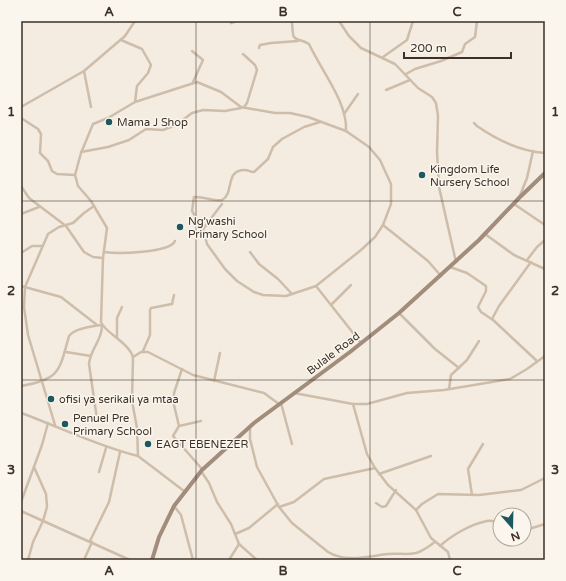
<svg xmlns="http://www.w3.org/2000/svg" width="566" height="581" viewBox="0 0 566 581" font-family="'Varela Round',sans-serif">
  <style>
    .lines { fill: none; stroke-linecap: round; stroke-linejoin: round }
    .street { stroke: #cebdaa; stroke-width: 2.5 }
    .secondary { stroke: #a28c7b; stroke-width: 4 }
    .grid { fill: none; stroke: #3b302a; stroke-width: 1; stroke-opacity: 0.55 }
    .poi-dot { fill: #1d575f; stroke: #fbf6ed; stroke-width: 1.5 }
    .labels { text-anchor: middle; stroke-width: 3; stroke-linejoin: round; paint-order: stroke }
    .poi-label { font-size: 11px; fill: #3b302a; stroke: #fbf6ed; text-anchor: start }
    .street-label { font-size: 11px; fill: #3b302a; stroke: #fbf6ed }
    .neatline { fill: none; stroke: #3b302a; stroke-width: 1.5 }
    .grid-label { font-size: 13px; text-anchor: middle; font-weight: bold; fill: #3b302a }
  </style>
  <rect width="100%" height="100%" fill="#f4ece0"/>
  <g class="lines">
    <!-- street -->
    <g class="street">
      <path d="M292,21C293,46 294,35 309,44C321,70 348,103 346,131"/>
      <polyline points="339,21 349,36 361,48 395,64 418,88 432,97 436,103 438,116 437,152 439,187 456,262"/>
      <polyline points="231,23 237,21"/>
      <polyline points="121,40 142,49 151,65 148,73 137,86 135,102"/>
      <polyline points="259,48 260,45 271,43 298,41"/>
      <polyline points="192,51 203,60 193,82"/>
      <polyline points="243,54 255,65 257,70 247,103 244,107"/>
      <polyline points="383,57 407,40 413,21"/>
      <polyline points="84,71 91,107"/>
      <polyline points="406,74 415,69 441,61 462,52 465,44 475,37 477,21"/>
      <polyline points="386,90 410,80"/>
      <polyline points="21,107 84,71 125,36 135,21"/>
      <polyline points="344,114 358,94"/>
      <polyline points="21,118 38,129 41,134 40,153 48,161 52,171 57,174 75,175"/>
      <path d="M320,122L304,127L282,139L273,147L268,159L254,172C250,172 248,170 245,170C224,170 235,193 222,200C216,202 202,196 194,197L192,211L203,229L207,244L225,269L237,281L254,292L263,295L286,296L316,286L361,250L375,237L383,225"/>
      <path d="M474,123L477,126C497,140 520,151 545,153"/>
      <polyline points="81,152 108,147 129,140 146,129 163,130 176,125 192,113 203,110 225,111 241,108"/>
      <polyline points="21,186 29,198 66,226 84,252 93,257 103,258"/>
      <polyline points="519,198 527,178 533,151"/>
      <polyline points="514,204 545,225"/>
      <polyline points="21,214 39,207"/>
      <polyline points="203,229 222,204"/>
      <polyline points="485,234 514,255 545,269"/>
      <path d="M104,252C117,254 170,253 175,241"/>
      <polyline points="250,252 259,264 278,279 292,294"/>
      <polyline points="21,253 32,246 42,246"/>
      <polyline points="527,260 537,247 545,240"/>
      <polyline points="531,262 499,306 492,319 537,361"/>
      <polyline points="450,267 467,273 486,286 486,291 478,307 481,312 493,320"/>
      <polyline points="21,286 61,297 97,325"/>
      <polyline points="316,286 361,343"/>
      <polyline points="331,305 351,285"/>
      <polyline points="399,313 435,349 459,368"/>
      <polyline points="117,337 117,318 122,307"/>
      <polyline points="143,351 150,335 150,310 151,308 172,304 174,295"/>
      <polyline points="66,352 91,356"/>
      <polyline points="133,357 141,352 148,352 193,375 264,393 279,404"/>
      <polyline points="182,369 174,393 174,405 179,426 173,436 202,469"/>
      <polyline points="214,381 220,353"/>
      <path d="M21,386C60,379 59,372 69,336C75,328 92,326 102,325"/>
      <polyline points="449,389 451,375 467,360 479,341"/>
      <polyline points="294,393 353,404 367,404 407,393 444,390 510,379 527,369 545,356"/>
      <polyline points="281,403 292,444"/>
      <polyline points="353,404 367,454 375,468 388,485 416,510 431,538 448,552 450,560"/>
      <path d="M21,413C60,427 97,446 138,456"/>
      <path d="M97,419L89,364C90,349 102,341 102,326"/>
      <polyline points="55,425 28,335 24,307 25,287 48,234 59,227 73,223 84,213 94,206"/>
      <polyline points="179,426 201,421"/>
      <path d="M250,427V439L257,467L279,507L292,523L328,552C346,563 369,556 388,554C398,553 407,555 416,553C423,551 429,546 435,542"/>
      <polyline points="201,471 209,483 217,502 231,524 239,544 257,560"/>
      <polyline points="99,472 106,448"/>
      <polyline points="379,474 431,456"/>
      <path d="M184,491L138,456L137,428L132,401L133,357C128,342 104,332 101,322L103,258L107,228L91,201L78,186L75,175L81,153L93,124L108,118L135,102L197,82L221,92L241,107L275,113H290L308,117L346,131L369,147L380,160L391,184V204L383,225L428,261L441,276"/>
      <polyline points="472,495 468,469 483,444"/>
      <polyline points="21,502 42,445 48,423"/>
      <polyline points="376,503 382,507 386,506 396,490"/>
      <polyline points="174,506 181,515 193,560"/>
      <polyline points="279,507 294,502 324,479 375,468"/>
      <polyline points="416,510 422,504 438,494 479,495 521,490 545,478"/>
      <polyline points="21,511 130,560"/>
      <polyline points="524,527 529,529 545,524"/>
      <polyline points="235,534 249,528 278,504"/>
      <polyline points="90,541 109,502 120,452"/>
      <path d="M440,546C452,535 471,524 487,521C492,520 496,522 500,522"/>
      <polyline points="28,560 33,542 43,521 47,507 46,494 34,467"/>
      <polyline points="84,560 92,542"/>
      <polyline points="229,560 239,544"/>
    </g>
    <!-- secondary -->
    <polyline class="secondary" points="152,560 159,537 174,506 202,470 254,423 350,352 399,313 479,240 519,198 545,173"/>
  </g>
  <!-- grid -->
  <path class="grid" d="M196,21V560M370,21V560M21,201H545M21,380H545"/>
  <!-- markers -->
  <g class="poi-dot">
    <circle cx="109" cy="122" r="4"/>
    <circle cx="422" cy="175" r="4"/>
    <circle cx="180" cy="227" r="4"/>
    <circle cx="51" cy="399" r="4"/>
    <circle cx="65" cy="424" r="4"/>
    <circle cx="148" cy="444" r="4"/>
  </g>
  <g class="labels">
    <!-- poi labels -->
    <g class="poi-label">
      <text x="117" y="126">Mama J Shop</text>
      <text x="430" y="173">Kingdom Life<tspan x="430" dy="13">Nursery School</tspan></text>
      <text x="188" y="225">Ng'washi<tspan x="188" dy="13">Primary School</tspan></text>
      <text x="59" y="403">ofisi ya serikali ya mtaa</text>
      <text x="73" y="422">Penuel Pre<tspan x="73" dy="13">Primary School</tspan></text>
      <text x="156" y="448">EAGT EBENEZER</text>
    </g>
    <!-- street labels -->
    <g class="street-label">
      <text transform="translate(333 353) rotate(-37)" y="4">Bulale Road</text>
    </g>
  </g>
  <!-- border -->
  <rect width="566" height="581" fill="none" stroke="#fbf6ed" stroke-width="44"/>
  <!-- north arrow -->
  <g transform="translate(512 527) rotate(160)"><circle r="19" fill="#fbf6ed" stroke="#aea79f"/>
  <path d="M0-3L7 15L0 10L-7 15Z" fill="#1d575f"/>
  <text y="-6" font-size="11" font-weight="bold" text-anchor="middle" fill="#3b302a">N</text>
  </g>
  <!-- scale -->
  <path d="M404 52v6h107v-6" fill="none" stroke="#3b302a" stroke-width="2"/>
  <text x="410" y="52" font-size="12" fill="#3b302a" stroke="#fbf6ed" stroke-width="3" paint-order="stroke">200 m</text>
  <rect x="22" y="22" width="522" height="537" class="neatline"/>
  <g class="grid-label">
    <text x="109" y="16">A</text>
    <text x="283" y="16">B</text>
    <text x="457" y="16">C</text>
    <text x="11" y="116">1</text>
    <text x="555" y="116">1</text>
    <text x="11" y="295">2</text>
    <text x="555" y="295">2</text>
    <text x="11" y="474">3</text>
    <text x="555" y="474">3</text>
    <text x="109" y="575">A</text>
    <text x="283" y="575">B</text>
    <text x="457" y="575">C</text>
  </g>
</svg>
